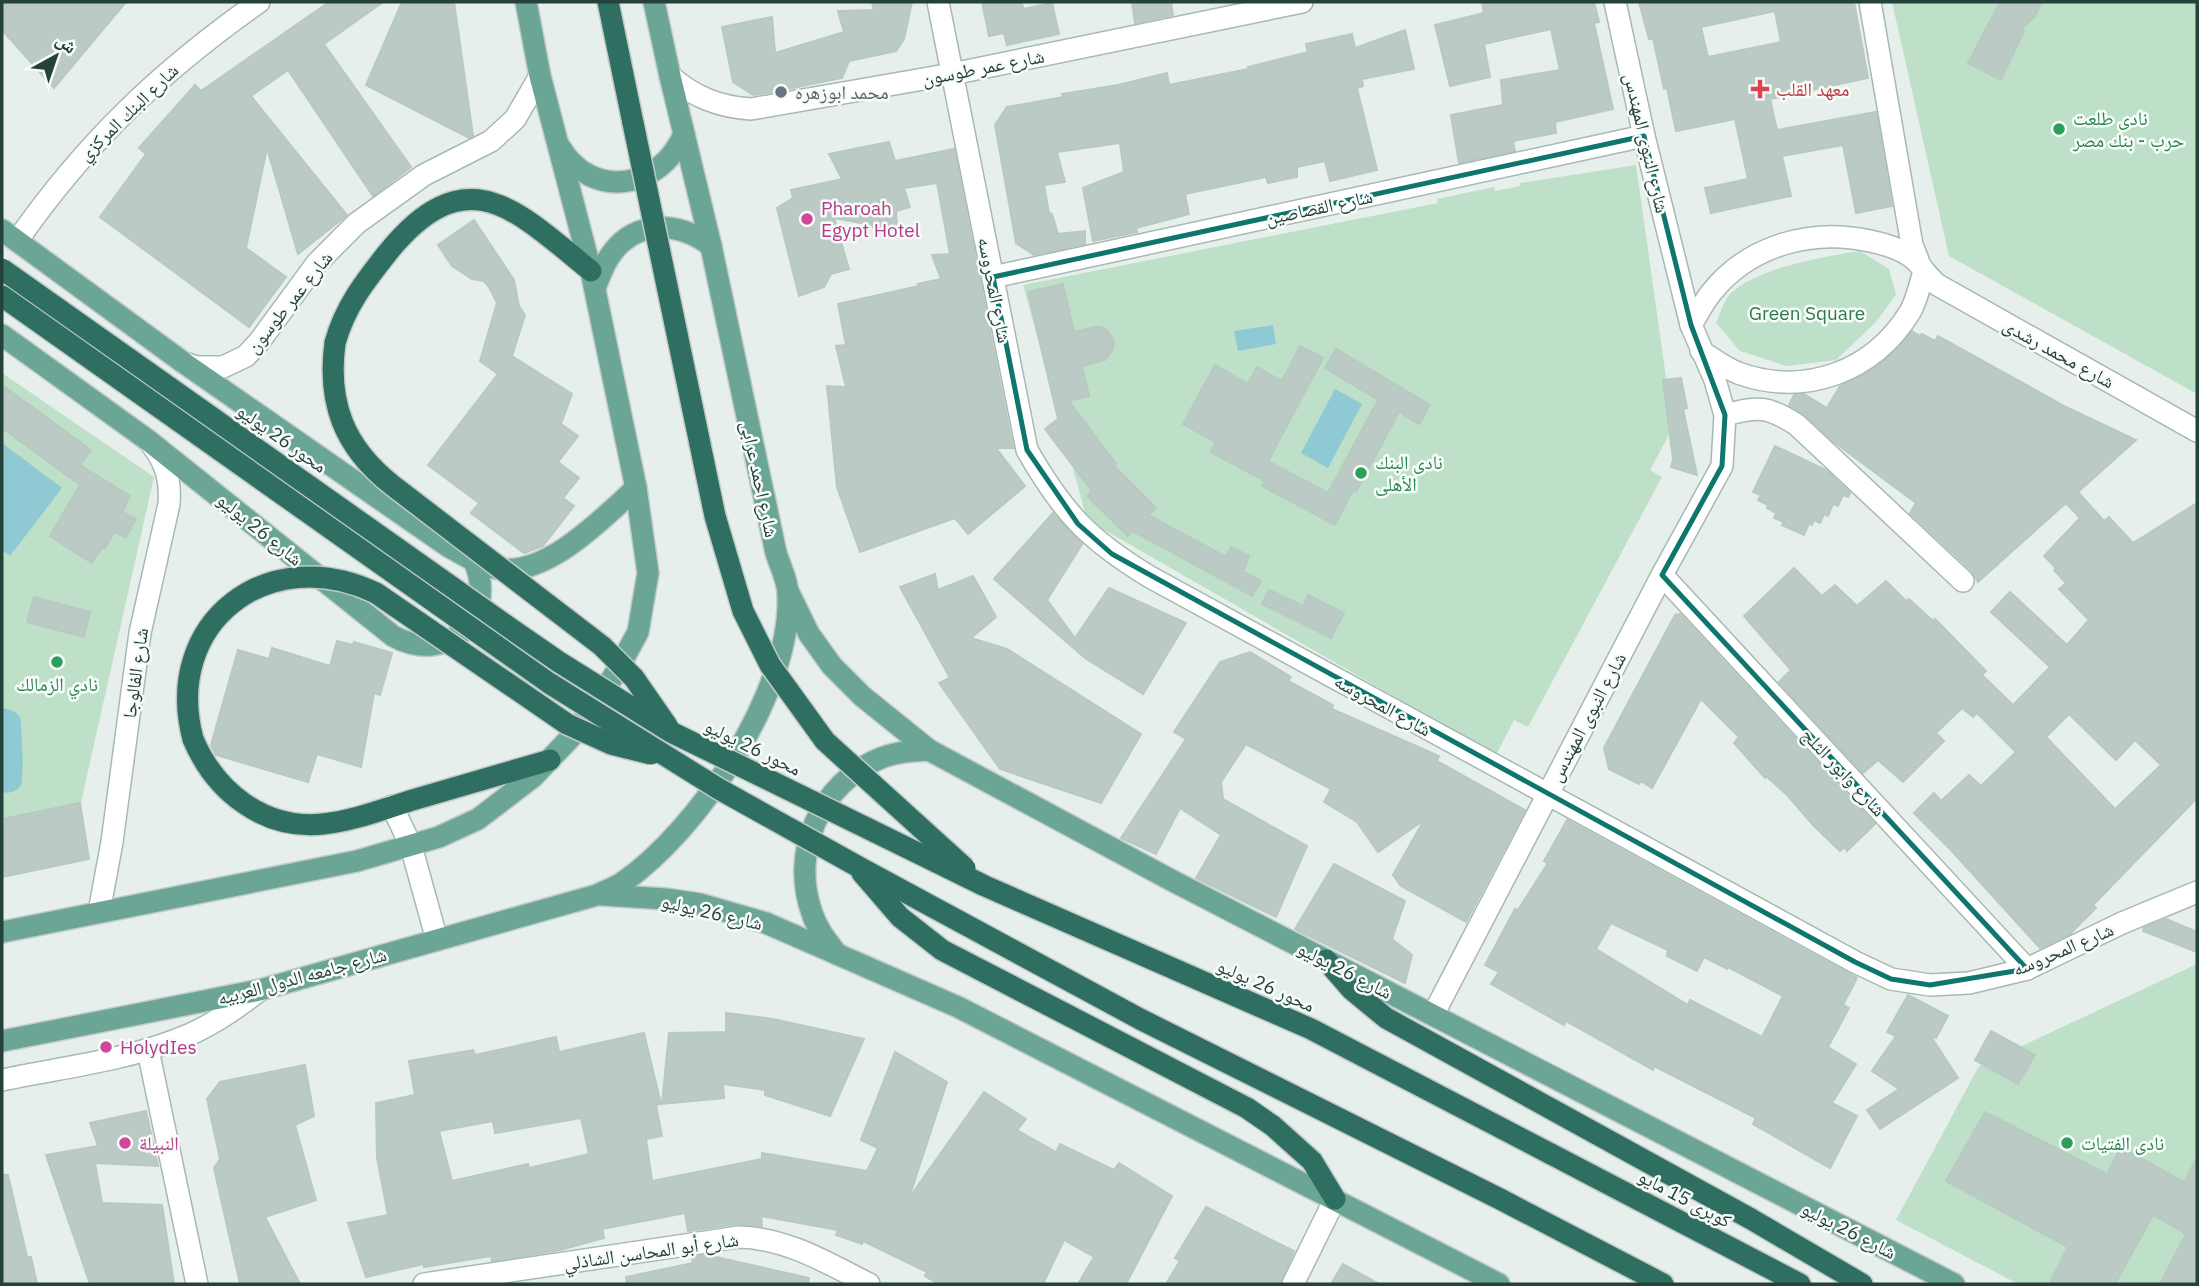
<svg xmlns="http://www.w3.org/2000/svg" width="2199" height="1286" viewBox="0 0 2199 1286" font-family="'IBM Plex Sans','Noto Naskh Arabic',sans-serif">
  <style>
    .green { fill: #bfe0c8 }
    .water { fill: #8ec9d4 }
    .building { fill: #bbcac4; stroke: #b8c9c2; stroke-width: 2; fill-rule: evenodd }
    .lines { fill: none; stroke-linecap: round; stroke-linejoin: round }
    .minor-casing { stroke: #a8b8b2; stroke-width: 24 }
    .major-casing { stroke: #c2cac8; stroke-width: 24 }
    .highway-casing { stroke: #c2cac8; stroke-width: 24 }
    .minor { stroke: #fff; stroke-width: 21 }
    .major { stroke: #6aa596; stroke-width: 21 }
    .highway { stroke: #2f6f62; stroke-width: 21 }
    .highway-bridge-casing { stroke: #c2cac8; stroke-width: 24; stroke-linecap: butt }
    .highway-bridge { stroke: #2f6f62; stroke-width: 21 }
    .marked { fill: none; stroke: #0f766e; stroke-width: 5; stroke-linejoin: round }
    .health-dot { fill: #e0444e; stroke: #f7fbf9; stroke-width: 2.5 }
    .worship-dot { fill: #6b7280; stroke: #f7fbf9; stroke-width: 2.5 }
    .leisure-dot { fill: #2e9e5b; stroke: #f7fbf9; stroke-width: 2.5 }
    .hotel-dot { fill: #d1479c; stroke: #f7fbf9; stroke-width: 2.5 }
    .labels { text-anchor: middle; stroke-width: 5; stroke-linejoin: round; paint-order: stroke }
    .street-label { font-size: 19px; fill: #24423a; stroke: #f7fbf9 }
    .health-label { font-size: 19px; fill: #be3a42; stroke: #f7fbf9; text-anchor: start }
    .worship-label { font-size: 19px; fill: #5b616d; stroke: #f7fbf9; text-anchor: start }
    .leisure-label { font-size: 19px; fill: #27864d; stroke: #f7fbf9; text-anchor: start }
    .hotel-label { font-size: 19px; fill: #b23c85; stroke: #f7fbf9; text-anchor: start }
    .park-label { font-size: 19px; fill: #2d7a4b; stroke: #f7fbf9 }
  </style>
  <rect width="100%" height="100%" fill="#e6efeb"/>
  <!-- green -->
  <g class="green">
    <polygon points="1892,2 2197,2 2197,394 1949,256"/>
    <polygon points="1636,165 1673,427 1650,470 1662,477 1528,727 1514,720 1496,755 1087,520 1023,285 1438,203 1437,199 1494,187 1495,191 1520,186 1520,183"/>
    <path d="M1860,251L1889,269L1896,295L1876,322L1836,360L1787,366L1740,351L1716,323C1720,315 1722,305 1727,298C1748,269 1827,256 1860,251Z"/>
    <polygon points="2,373 154,477 71,847 2,863"/>
    <polygon points="2197,964 2197,1284 2018,1284 1896,1220 1979,1066"/>
  </g>
  <!-- water -->
  <g class="water">
    <polygon points="1273,325 1276,344 1238,351 1234,331"/>
    <polygon points="1335,389 1362,404 1328,468 1301,453"/>
    <polygon points="2,443 62,488 10,556 2,550"/>
    <path d="M2,708C9,709 17,711 20,718C22,726 24,779 21,785C16,792 9,794 2,792Z"/>
  </g>
  <!-- building -->
  <g class="building">
    <polygon points="2,2 126,2 54,88 2,30"/>
    <polygon points="329,2 383,2 324,44 411,167 373,196 288,70 251,96 347,215 298,254 267,148 246,248 286,277 249,327 100,217 146,154 139,148 195,85 201,91"/>
    <polygon points="402,2 454,2 473,136 469,138 366,85"/>
    <polygon points="872,2 912,2 904,39 896,51 849,61 842,78 778,91 753,95 733,82 722,27 772,17 775,53 844,32 838,11 874,10"/>
    <polygon points="982,2 1022,2 1023,9 1052,3 1059,34 1007,45 1004,33 989,36"/>
    <polygon points="1132,2 1171,2 1173,15 1135,23"/>
    <polygon points="1482,2 1594,2 1599,22 1594,23 1613,109 1555,122 1556,133 1513,141 1515,151 1459,163 1451,115 1503,105 1501,80 1560,70 1551,29 1484,44 1490,77 1450,86 1435,25 1484,13"/>
    <path d="M1639,2H1854L1868,78L1770,99L1777,130L1876,112L1892,206L1856,213L1843,145L1782,156L1791,196L1711,213L1705,188L1748,179L1735,119L1676,131L1667,88L1664,89L1653,38L1649,39ZM1775,11L1781,42L1708,57L1701,27Z"/>
    <polygon points="2000,2 2042,2 2035,16 2023,28 2024,31 2001,80 1968,63"/>
    <polygon points="1405,30 1414,69 1362,79 1363,86 1357,88 1377,170 1330,181 1325,161 1297,167 1297,177 1268,183 1266,177 1185,194 1189,214 1136,228 1137,232 1093,241 1083,188 1124,172 1120,143 1057,152 1065,182 1044,185 1049,213 1052,214 1058,234 1085,231 1085,244 1034,255 1016,243 995,125 1007,107 1063,97 1062,94 1118,85 1167,73 1169,85 1248,69 1248,67 1308,52 1306,44 1352,34 1355,48"/>
    <polygon points="889,142 895,161 954,149 1013,448 996,448 1025,486 968,534 955,518 860,552 837,487 827,386 846,387 836,346 846,345 838,304 919,286 918,284 941,279 932,255 950,254 937,183 904,188 910,207 896,211 897,228 875,231 872,225 834,218 849,269 831,274 824,287 799,296 777,208 793,198 791,190 842,179 829,154"/>
    <polygon points="474,220 514,280 519,306 525,315 512,356 572,394 561,424 578,436 558,462 579,478 563,498 574,506 543,546 524,553 471,513 479,503 428,465 498,374 480,361 497,303 490,289 484,281 472,279 452,266 438,245"/>
    <polygon points="1063,284 1074,332 1094,327 1101,327 1108,331 1114,342 1113,349 1105,360 1082,366 1089,396 1069,401 1116,464 1114,466 1156,508 1148,515 1226,557 1231,547 1249,556 1243,571 1261,581 1252,596 1133,531 1128,536 1087,496 1092,491 1045,429 1058,419 1028,292"/>
    <path d="M1912,331L1920,336L1922,334L1935,341L1938,336L2066,407L2136,440L2078,492L2104,521L2109,517L2133,543L2197,503V798L2093,905L2096,908L2070,934L2040,948L1950,849L1914,813L1934,793L1941,801L1969,775L1981,786L2016,752L1977,713L1973,717L1962,708L1936,733L1944,741L1903,782L1878,760L1863,773L1779,682L1791,670L1744,616L1794,568L1822,596L1835,585L1857,606L1886,581L1906,601L1909,599L1933,621L1935,619L1986,671L1982,675L2013,705L2050,667L1991,612L2010,592L2067,645L2089,620L2059,589L2066,583L2054,570L2056,568L2044,556L2080,518L2066,503L1978,582L1972,571L1910,513L1916,503L1834,442L1804,414L1789,405L1794,395L1804,394L1827,408L1840,386L1864,375L1884,361ZM2069,714L2116,760L2135,740L2161,765L2115,809L2046,737Z"/>
    <polygon points="1300,346 1323,358 1268,461 1328,493 1378,400 1325,368 1336,349 1430,405 1419,424 1399,412 1356,492 1353,490 1335,525 1262,486 1265,481 1211,452 1216,442 1183,424 1215,365 1248,384 1257,367 1282,381"/>
    <polygon points="1681,378 1687,408 1683,409 1697,475 1671,467 1673,459 1663,380"/>
    <polygon points="2,385 91,450 80,465 130,496 122,512 136,519 126,537 114,532 105,548 102,547 92,563 50,536 80,485 2,428"/>
    <polygon points="1775,446 1826,470 1850,493 1848,497 1843,495 1838,506 1833,504 1828,516 1824,514 1820,523 1814,520 1812,525 1809,523 1804,535 1782,525 1784,522 1774,518 1776,513 1767,508 1768,505 1758,500 1761,495 1753,492"/>
    <polygon points="1053,513 1082,544 1047,600 1075,638 1109,588 1186,623 1143,694 1085,658 994,579"/>
    <polygon points="935,574 938,590 973,576 996,617 971,638 1007,649 1141,734 1101,803 1000,769 939,683 950,678 900,587"/>
    <polygon points="1269,590 1303,606 1308,595 1344,613 1331,638 1262,604"/>
    <polygon points="34,597 90,612 84,637 27,622"/>
    <polygon points="1680,614 1875,824 1847,851 1844,847 1840,851 1813,825 1787,795 1766,776 1765,778 1734,743 1739,737 1701,699 1652,788 1641,781 1639,784 1609,769 1604,748 1675,615"/>
    <polygon points="337,641 353,645 354,642 392,653 380,695 374,693 361,767 317,754 308,782 216,755 211,745 238,650 269,659 272,648 330,666"/>
    <polygon points="1250,652 1291,677 1288,681 1333,705 1332,709 1439,756 1437,761 1525,810 1466,922 1401,886 1393,875 1424,820 1378,852 1357,822 1324,802 1331,789 1246,744 1221,782 1223,799 1307,846 1276,917 1196,878 1221,835 1180,808 1156,854 1121,838 1186,739 1174,732 1220,662"/>
    <polygon points="80,803 89,859 2,877 2,819"/>
    <path d="M1567,820L1857,978L1843,1005L1849,1008L1828,1047L1856,1064L1832,1103L1857,1116L1830,1168L1753,1124L1756,1118L1654,1066L1653,1070L1566,1021L1564,1025L1491,984L1499,972L1485,965L1515,909L1518,910L1548,863L1544,861ZM1611,923L1668,950L1667,956L1697,971L1704,957L1727,969L1728,967L1783,996L1762,1037L1690,1000L1688,1005L1596,949Z"/>
    <polygon points="1334,864 1405,901 1392,939 1412,955 1405,983 1295,929"/>
    <polygon points="2166,919 2197,932 2197,952 2143,931 2144,928"/>
    <polygon points="1908,995 1948,1016 1936,1038 1930,1035 1958,1078 1880,1129 1867,1110 1899,1089 1872,1071 1896,1036 1887,1032"/>
    <polygon points="726,1013 773,1019 864,1039 830,1116 765,1095 765,1090 723,1084 724,1098 662,1104 669,1033 726,1032"/>
    <polygon points="1991,1031 2035,1055 2018,1084 1975,1060"/>
    <path d="M644,1033L661,1104L656,1105L662,1136L646,1139L652,1181L762,1159V1153L867,1171L878,1148L861,1140L895,1052L947,1082L909,1198L984,1092L1026,1119L1017,1130L1056,1152L1060,1144L1114,1170L1119,1163L1172,1196L1126,1284H1078L1094,1257L1064,1240L1043,1284H938L925,1276L927,1272L863,1241L862,1244L836,1235L838,1230L761,1216L762,1226L737,1224L688,1231L685,1213L602,1229L604,1238L560,1250L492,1261L491,1256L424,1267V1264L366,1277L348,1223L388,1215L377,1158L376,1103L415,1095L409,1061L473,1050L475,1055L556,1037L559,1052ZM581,1118L589,1154L529,1168L528,1164L452,1181L439,1131L493,1121L495,1133Z"/>
    <polygon points="305,1065 314,1116 295,1125 316,1200 265,1217 300,1284 240,1284 214,1168 220,1159 207,1099 220,1082"/>
    <polygon points="146,1111 158,1166 95,1163 102,1203 162,1205 174,1284 90,1284 46,1155 98,1146 90,1123"/>
    <polygon points="1985,1112 2107,1174 2121,1147 2184,1182 2197,1158 2197,1284 2160,1284 2186,1234 2153,1215 2115,1284 2049,1284 2068,1247 1946,1181"/>
    <polygon points="2,1175 8,1175 27,1257 31,1257 37,1284 2,1284"/>
    <polygon points="1206,1207 1294,1251 1280,1284 1166,1284 1180,1261 1175,1258"/>
    <polygon points="707,1255 809,1278 808,1284 627,1284 626,1277 693,1263 692,1257"/>
    <polygon points="1343,1264 1379,1284 1331,1284"/>
  </g>
  <g class="lines">
    <!-- minor casing -->
    <g class="minor-casing">
      <g id="minor">
        <path d="M938,2L1027,450C1063,513 1089,540 1150,577L1855,962L1891,979L1930,985L1969,983L2027,969L2122,923L2197,892"/>
        <polyline points="1615,2 1644,136 1691,325"/>
        <polyline points="1870,2 1912,245 1918,260"/>
        <path d="M670,76C694,97 719,107 751,109L952,74L1302,2"/>
        <path d="M17,241C86,142 161,71 259,2"/>
        <polyline points="1924,271 1936,284 2197,431"/>
        <polyline points="993,277 1644,136"/>
        <polyline points="184,363 197,367 223,367 246,356 259,342 317,263 357,223 424,175 491,141 515,119 540,76"/>
        <path d="M1725,415C1759,406 1768,406 1797,425L1963,581"/>
        <polyline points="1662,575 2027,969"/>
        <polyline points="392,806 411,846 437,940"/>
        <path d="M99,912L112,842L140,633L169,504C171,481 166,463 152,445"/>
        <path d="M1433,1015L1662,575L1722,466L1725,415L1715,380L1691,325C1697,315 1703,303 1711,293C1749,245 1812,228 1870,241C1890,245 1914,253 1924,271C1920,284 1917,300 1910,312C1873,372 1805,397 1738,373C1725,368 1712,358 1701,351"/>
        <polyline points="148,1050 197,1284"/>
        <path d="M2,1080C59,1068 121,1061 176,1040C207,1029 234,1010 260,990"/>
        <path d="M424,1284L739,1237C787,1238 827,1263 869,1284"/>
        <polyline points="1293,1284 1335,1199"/>
      </g>
    </g>
    <!-- major casing -->
    <g class="major-casing">
      <g id="major">
        <path d="M560,147C592,201 661,189 684,134"/>
        <path d="M2,230L184,363L446,545C462,554 477,564 495,568C544,580 603,518 636,488"/>
        <path d="M595,288C600,276 604,263 612,253C637,219 681,222 711,246"/>
        <path d="M2,335L149,441L393,636C447,666 499,618 474,561"/>
        <polyline points="789,593 809,634 832,666 862,696 929,750 1171,880 1954,1284"/>
        <polyline points="603,895 666,899 700,904 766,923 958,1007 1499,1284"/>
        <polyline points="2,932 357,861 439,837 478,819 533,777 574,734 598,701 619,667 638,632 648,573 636,488 591,271 540,76 526,2"/>
        <path d="M837,954C827,941 817,929 812,913C790,852 820,783 881,758C896,752 912,751 929,750"/>
        <path d="M2,1041L260,990L597,895C605,891 614,888 622,883C699,830 793,690 788,594C788,581 780,566 776,553L711,246L670,76L654,2"/>
      </g>
    </g>
    <!-- highway casing -->
    <g class="highway-casing">
      <g id="highway">
        <polyline points="608,2 633,123"/>
        <path d="M335,343C345,306 366,280 389,251C468,155 518,212 591,271"/>
        <path d="M193,739C215,791 263,830 323,824C354,821 386,808 416,799C460,786 505,773 550,760"/>
        <polyline points="857,866 1140,1019 1500,1199 1663,1284"/>
        <polyline points="862,873 900,917 942,950 1247,1108 1273,1126 1312,1161 1335,1199"/>
        <polyline points="1326,960 1352,990 1386,1018 1751,1219 1862,1284"/>
        <polyline points="1549,1153 1800,1284"/>
      </g>
    </g>
    <!-- minor -->
    <use href="#minor" class="minor"/>
    <!-- major -->
    <use href="#major" class="major"/>
    <!-- highway -->
    <use href="#highway" class="highway"/>
    <!-- highway-bridge casing -->
    <g class="highway-bridge-casing">
      <g id="highway-bridge">
        <polyline points="633,123 715,516 743,611 770,665 825,741 965,868"/>
        <polyline points="2,269 510,628 559,662 671,732 985,886 1311,1029 1549,1153"/>
        <polyline points="2,296 549,683 719,789 857,866"/>
        <path d="M335,343C327,403 344,447 392,485L602,646L634,678L668,727"/>
        <path d="M193,739C162,622 269,541 376,593L567,724L611,744L651,754"/>
      </g>
    </g>
    <!-- highway-bridge -->
    <use href="#highway-bridge" class="highway-bridge"/>
  </g>
  <!-- marked area -->
  <path class="marked" d="M1644,136L1691,325L1725,415L1722,466L1662,575L2027,969L1930,985L1891,979L1855,962L1112,554L1078,524L1027,450L993,277Z"/>
  <!-- markers -->
  <path class="health-dot" d="M1756.5 78.5h7v7h7v7h-7v7h-7v-7h-7v-7h7z"/>
  <circle class="worship-dot" cx="781" cy="92" r="7"/>
  <g class="leisure-dot">
    <circle cx="2059" cy="129" r="7"/>
    <circle cx="1361" cy="473" r="7"/>
    <circle cx="57" cy="662" r="7"/>
    <circle cx="2067" cy="1143" r="7"/>
  </g>
  <g class="hotel-dot">
    <circle cx="807" cy="219" r="7"/>
    <circle cx="106" cy="1047" r="7"/>
    <circle cx="125" cy="1143" r="7"/>
  </g>
  <g class="labels">
    <!-- street labels -->
    <g class="street-label">
      <text transform="translate(983 67) rotate(-11)" y="7">شارع عمر طوسون</text>
      <text transform="translate(128 112) rotate(-44)" y="7">شارع البنك المركزي</text>
      <text transform="translate(1647 143) rotate(77)" y="7">شارع النبوى المهندس</text>
      <text transform="translate(1319 207) rotate(-12)" y="7">شارع القصاصين</text>
      <text transform="translate(995 290) rotate(79)" y="7">شارع المحروسه</text>
      <text transform="translate(289 302) rotate(-51)" y="7">شارع عمر طوسون</text>
      <text transform="translate(2059 353) rotate(29)" y="7">شارع محمد رشدى</text>
      <text transform="translate(282 438) rotate(35)" y="7">محور 26 يوليو</text>
      <text transform="translate(760 479) rotate(78)" y="7">شارع احمد عرابى</text>
      <text transform="translate(260 529) rotate(39)" y="7">شارع 26 يوليو</text>
      <text transform="translate(135 673) rotate(-82)" y="7">شارع الفالوجا</text>
      <text transform="translate(1383 705) rotate(29)" y="7">شارع المحروسه</text>
      <text transform="translate(1587 717) rotate(-62)" y="7">شارع النبوى المهندس</text>
      <text transform="translate(753 747) rotate(26)" y="7">محور 26 يوليو</text>
      <text transform="translate(1844 772) rotate(47)" y="7">شارع وابور الثلج</text>
      <text transform="translate(712 912) rotate(13)" y="7">شارع 26 يوليو</text>
      <text transform="translate(2063 949) rotate(-23)" y="7">شارع المحروسه</text>
      <text transform="translate(1345 970) rotate(27)" y="7">شارع 26 يوليو</text>
      <text transform="translate(302 976) rotate(-15)" y="7">شارع جامعه الدول العربيه</text>
      <text transform="translate(1266 985) rotate(24)" y="7">محور 26 يوليو</text>
      <text transform="translate(1685 1198) rotate(28)" y="7">كوبرى 15 مايو</text>
      <text transform="translate(1849 1230) rotate(27)" y="7">شارع 26 يوليو</text>
      <text transform="translate(651 1251) rotate(-8)" y="7">شارع أبو المحاسن الشاذلي</text>
    </g>
    <!-- health labels -->
    <g class="health-label">
      <text x="1776" y="96">معهد القلب</text>
    </g>
    <!-- worship labels -->
    <g class="worship-label">
      <text x="795" y="99">محمد ابوزهره</text>
    </g>
    <!-- leisure labels -->
    <g class="leisure-label">
      <text x="2073" y="125">نادى طلعت<tspan x="2073" dy="22">حرب - بنك مصر</tspan></text>
      <text x="1375" y="469">نادى البنك<tspan x="1375" dy="22">الأهلى</tspan></text>
      <text x="57" y="691" text-anchor="middle">نادي الزمالك</text>
      <text x="2081" y="1150">نادى الفتيات</text>
    </g>
    <!-- hotel labels -->
    <g class="hotel-label">
      <text x="821" y="215">Pharoah<tspan x="821" dy="22">Egypt Hotel</tspan></text>
      <text x="120" y="1054">HolydIes</text>
      <text x="139" y="1150">النبيلة</text>
    </g>
    <!-- park labels -->
    <g class="park-label">
      <text x="1807" y="320">Green Square</text>
    </g>
  </g>
  <!-- border -->
  <rect width="2199" height="1286" fill="none" stroke="#24423a" stroke-width="7"/>
  <!-- north arrow -->
  <g transform="translate(56 56) rotate(40)" stroke="#f7fbf9" stroke-width="5" paint-order="stroke">
  <path d="M0-5L12 26L0 18L-12 26Z" fill="#24423a"/>
  <text y="-10" font-size="19" font-weight="bold" text-anchor="middle" fill="#24423a">ش</text>
  </g>
</svg>
